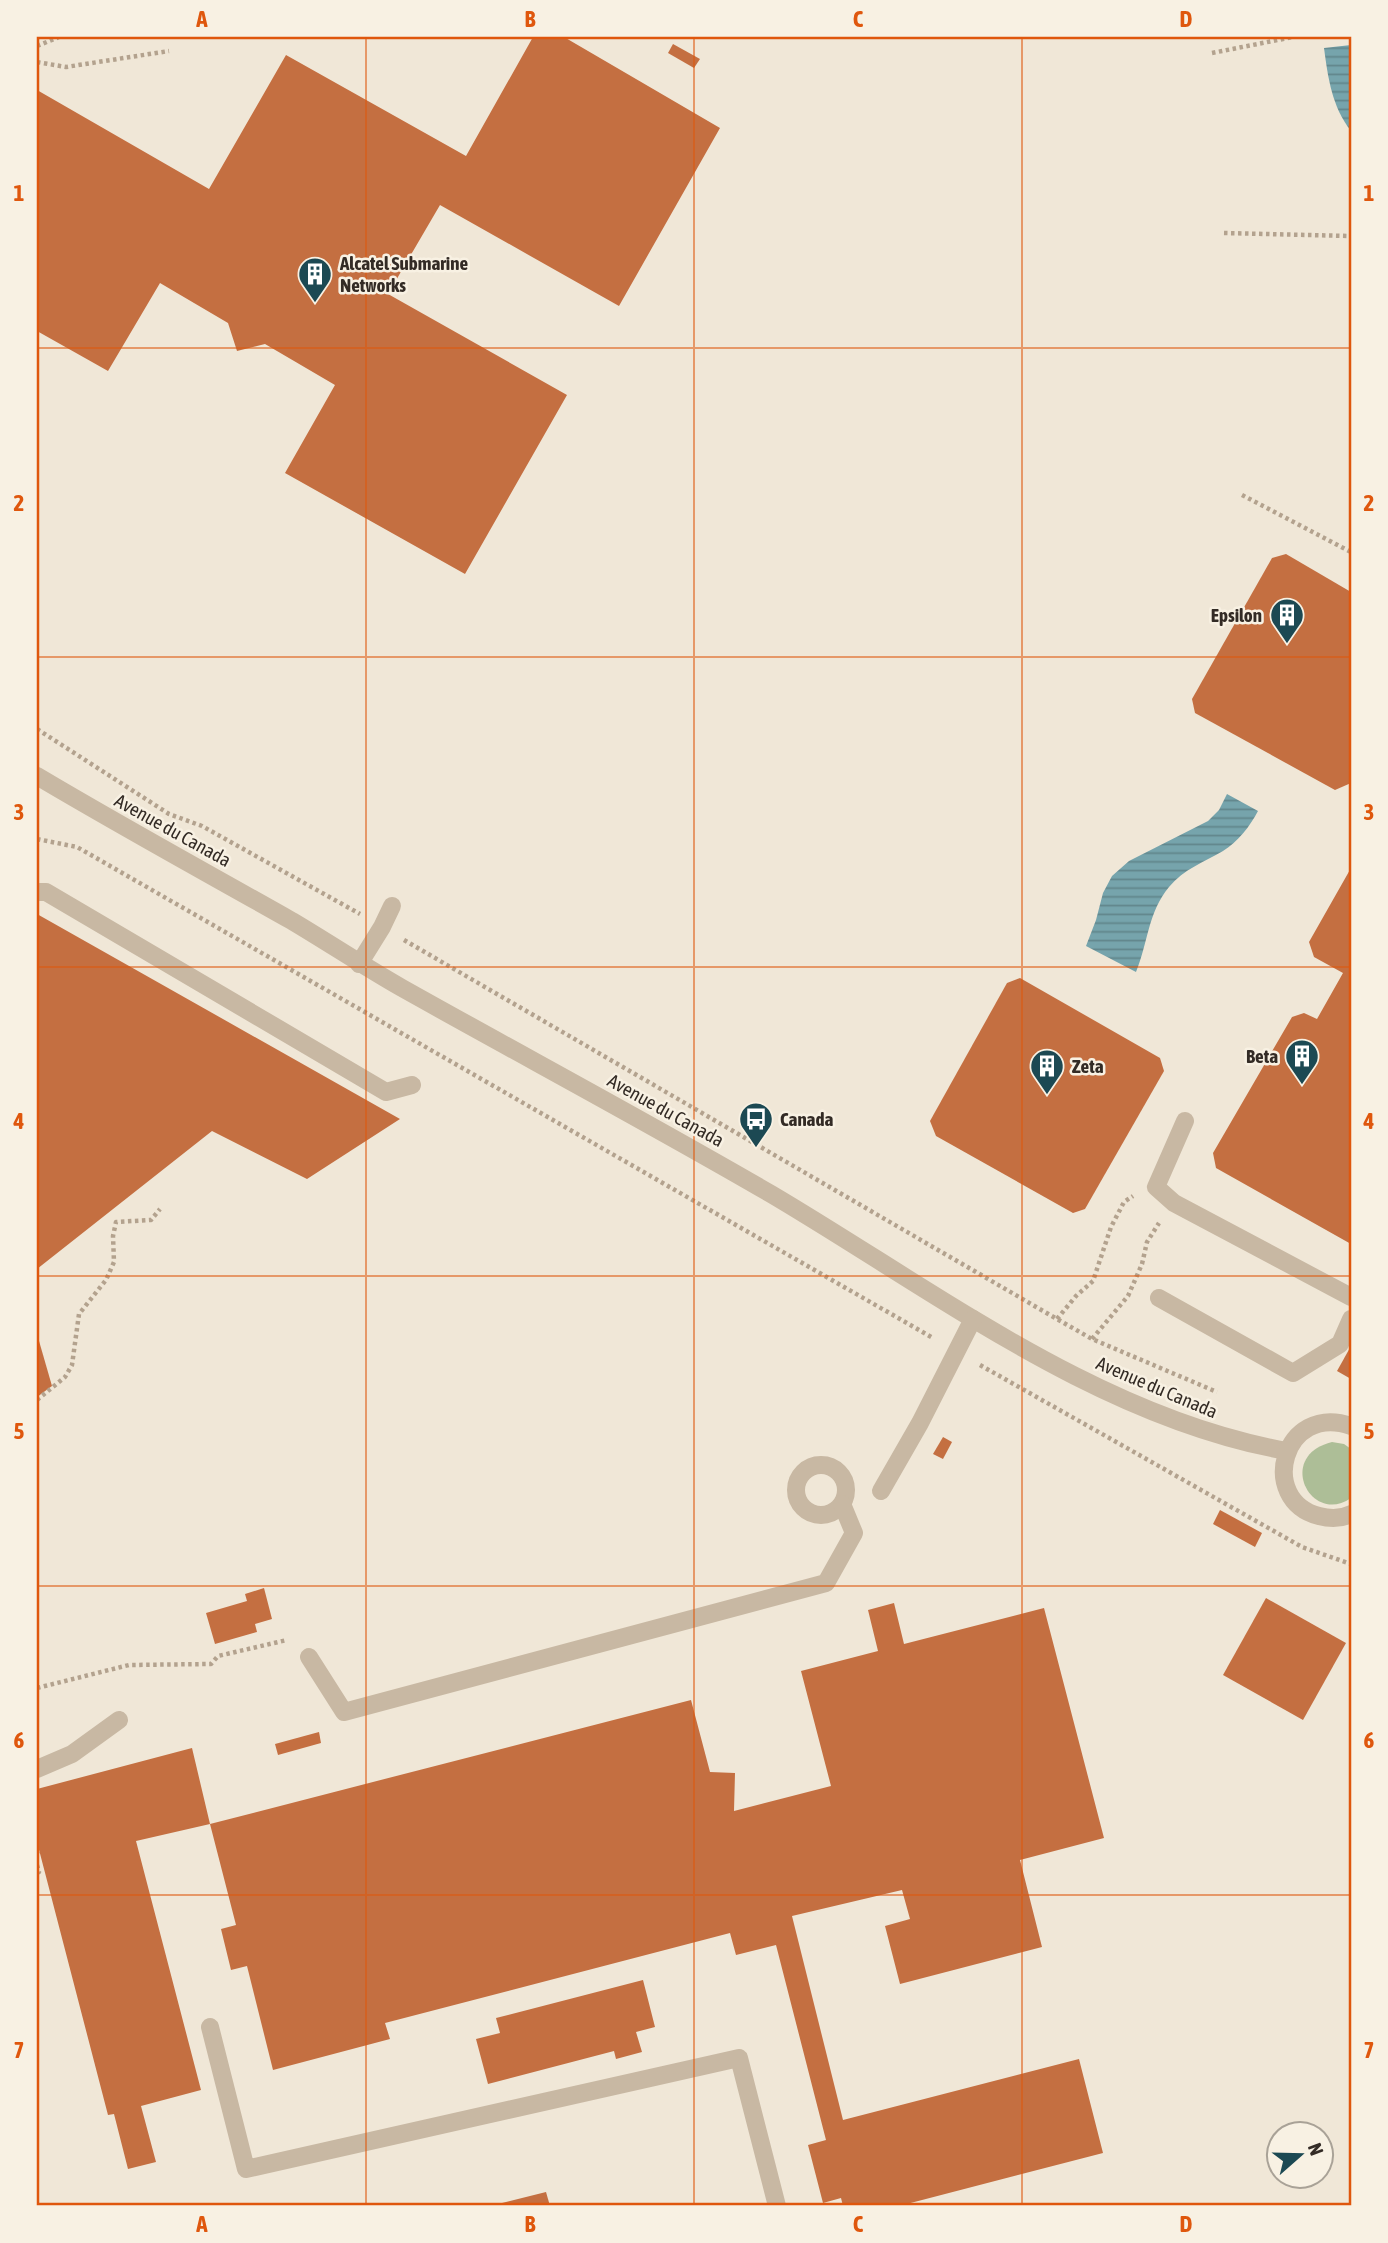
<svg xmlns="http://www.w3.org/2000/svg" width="1388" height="2243" viewBox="0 0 1388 2243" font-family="'Asap Condensed',sans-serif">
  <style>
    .grass { fill: #adbe97 }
    .water { fill: url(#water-rules) }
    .building { fill: #c46f41 }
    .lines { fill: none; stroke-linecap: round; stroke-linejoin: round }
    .path { stroke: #b3a28e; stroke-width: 4.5; stroke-dasharray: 3.5 3.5; stroke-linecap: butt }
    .minor { stroke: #c8b8a3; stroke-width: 18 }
    .grid { fill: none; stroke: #df570d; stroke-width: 2; stroke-opacity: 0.55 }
    .labels { text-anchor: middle; stroke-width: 5; stroke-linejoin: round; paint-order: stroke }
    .poi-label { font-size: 19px; font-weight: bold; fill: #332b25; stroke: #f8f1e3; text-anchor: start }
    .street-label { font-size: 19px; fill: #332b25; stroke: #f8f1e3 }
    .neatline { fill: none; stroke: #df570d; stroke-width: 2.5 }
    .grid-label { font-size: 23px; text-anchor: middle; font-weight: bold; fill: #df570d }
  </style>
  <defs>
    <pattern id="water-rules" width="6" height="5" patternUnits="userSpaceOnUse" patternTransform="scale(1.75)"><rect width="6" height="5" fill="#76a4ac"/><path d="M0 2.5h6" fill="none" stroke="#61868c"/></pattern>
  </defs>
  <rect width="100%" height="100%" fill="#f0e7d7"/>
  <!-- grass -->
  <path class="grass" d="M1332,1442L1344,1444L1351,1449V1498C1311,1526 1275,1456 1332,1442Z"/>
  <!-- water -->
  <g class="water">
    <path d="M1351,45V131C1332,107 1328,78 1324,48Z"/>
    <path d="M1227,794L1258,811C1250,826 1238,842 1223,851C1204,862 1184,869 1169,887C1148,912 1148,943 1136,972L1086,946L1096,920L1103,893L1112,876L1129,861L1208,821L1219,810Z"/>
  </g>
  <!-- building -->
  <g class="building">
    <polygon points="533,37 564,37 720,128 619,306 440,205 388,294 567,395 465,574 285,473 335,385 265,344 237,351 228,323 160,283 108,371 37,331 37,90 209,189 286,55 466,156"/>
    <polygon points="673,44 700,59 694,68 668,53"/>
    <polygon points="1286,554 1351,592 1351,783 1335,790 1195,713 1192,699 1272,558"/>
    <polygon points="1351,868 1351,1244 1216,1168 1213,1153 1292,1017 1304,1013 1317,1019 1343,973 1314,957 1309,942"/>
    <polygon points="37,914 400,1119 307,1179 212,1131 37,1269"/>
    <polygon points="1020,978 1160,1058 1164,1071 1085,1209 1073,1213 936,1136 930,1121 1007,983"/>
    <polygon points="37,1334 52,1386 37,1397"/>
    <polygon points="1351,1346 1351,1379 1337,1371"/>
    <polygon points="943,1437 952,1442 943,1459 933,1454"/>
    <polygon points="1220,1510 1262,1533 1255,1547 1213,1524"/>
    <polygon points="264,1588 272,1619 255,1624 257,1632 215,1644 206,1613 247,1601 245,1594"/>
    <polygon points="1266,1598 1346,1643 1303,1720 1223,1675"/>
    <polygon points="894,1603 904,1644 1044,1608 1104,1838 1020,1860 1042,1947 900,1984 885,1926 910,1919 902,1890 792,1916 843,2120 1079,2059 1103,2153 899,2206 843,2206 841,2198 823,2203 808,2145 826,2140 776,1945 736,1955 730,1933 385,2023 390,2039 273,2070 247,1966 231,1970 221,1929 236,1925 210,1824 691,1700 710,1772 735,1773 734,1811 831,1786 801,1671 878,1651 868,1610"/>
    <polygon points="319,1732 321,1743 278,1755 275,1744"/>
    <polygon points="192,1748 210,1824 136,1841 201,2090 141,2106 156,2162 128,2169 114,2114 108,2115 37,1842 37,1789"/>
    <polygon points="643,1980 655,2027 636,2032 642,2052 616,2059 614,2051 488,2084 476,2039 500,2033 496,2018"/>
    <polygon points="546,2192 550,2206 494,2206 494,2205"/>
  </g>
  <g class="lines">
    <!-- path -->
    <g class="path">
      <polyline points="37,46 59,37"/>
      <polyline points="1212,53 1293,37"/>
      <polyline points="37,62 66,67 169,51"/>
      <polyline points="1224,233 1351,236"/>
      <polyline points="1242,495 1351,552"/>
      <polyline points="37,729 169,814 202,826 360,914"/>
      <polyline points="37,839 77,847 933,1338"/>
      <polyline points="404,940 1057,1319 1092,1339 1217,1392"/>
      <polyline points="1057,1319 1076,1296 1093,1281 1111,1227 1124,1202 1133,1196"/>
      <polyline points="1092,1339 1128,1296 1142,1264 1147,1242 1159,1223"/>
      <polyline points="980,1365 1302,1547 1351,1564"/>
      <polyline points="37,1400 65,1377 72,1365 79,1314 106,1280 114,1262 113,1236 116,1222 151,1220 160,1209"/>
      <polyline points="37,1688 129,1665 211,1664 218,1656 287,1640"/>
      <polyline points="37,1852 39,1851"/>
      <polyline points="37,1865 39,1872 37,1873"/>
    </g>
    <!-- minor -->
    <g class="minor">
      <path d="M37,776C121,826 207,873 292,921C329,943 365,967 402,988C525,1057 649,1123 771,1194C932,1289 1099,1418 1287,1451"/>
      <polyline points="37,892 46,892 386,1092 412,1085"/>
      <polyline points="359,964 382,927 392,906"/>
      <polyline points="1185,1121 1156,1187 1174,1203 1351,1297"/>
      <polyline points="1159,1298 1293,1373 1340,1344 1351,1319"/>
      <path d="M1351,1426C1283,1402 1257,1500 1319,1516C1330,1519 1341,1519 1351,1514"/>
      <circle cx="821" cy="1490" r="25"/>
      <polyline points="881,1491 920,1423 973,1319"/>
      <polyline points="309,1657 344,1712 826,1583 854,1533 842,1504"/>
      <polyline points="37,1769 72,1754 119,1720"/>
      <polyline points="210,2027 246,2169 739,2058 777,2206"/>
    </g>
  </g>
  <!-- grid -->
  <path class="grid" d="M366,37V2206M694,37V2206M1022,37V2206M37,348H1351M37,657H1351M37,967H1351M37,1276H1351M37,1586H1351M37,1895H1351"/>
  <!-- icons -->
  <defs>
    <g id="building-pin" transform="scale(1.75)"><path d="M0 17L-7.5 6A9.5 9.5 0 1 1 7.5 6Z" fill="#1c4953" stroke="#f8f1e3"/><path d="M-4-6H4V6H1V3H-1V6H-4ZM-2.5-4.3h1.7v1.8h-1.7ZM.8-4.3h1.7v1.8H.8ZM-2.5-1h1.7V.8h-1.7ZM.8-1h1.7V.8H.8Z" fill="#fff"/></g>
    <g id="bus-pin" transform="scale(1.75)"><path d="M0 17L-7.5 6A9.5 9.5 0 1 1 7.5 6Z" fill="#1c4953" stroke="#f8f1e3"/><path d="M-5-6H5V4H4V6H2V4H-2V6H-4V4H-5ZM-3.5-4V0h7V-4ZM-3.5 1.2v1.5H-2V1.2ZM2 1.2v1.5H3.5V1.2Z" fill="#fff"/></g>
  </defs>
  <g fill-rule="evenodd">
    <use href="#building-pin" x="315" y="274"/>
    <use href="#building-pin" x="1287" y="615"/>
    <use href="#building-pin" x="1302" y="1056"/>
    <use href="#building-pin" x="1047" y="1066"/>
    <use href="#bus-pin" x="756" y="1119"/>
  </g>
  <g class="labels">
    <!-- poi labels -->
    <g class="poi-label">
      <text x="340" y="270">Alcatel Submarine<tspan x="340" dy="22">Networks</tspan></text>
      <text x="1262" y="622" text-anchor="end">Epsilon</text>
      <text x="1278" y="1063" text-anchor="end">Beta</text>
      <text x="1072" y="1073">Zeta</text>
      <text x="780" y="1126">Canada</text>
    </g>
    <!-- street labels -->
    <g class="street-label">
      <text transform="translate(173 830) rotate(29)" y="7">Avenue du Canada</text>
      <text transform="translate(666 1110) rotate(29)" y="7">Avenue du Canada</text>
      <text transform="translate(1157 1387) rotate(23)" y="7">Avenue du Canada</text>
    </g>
  </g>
  <!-- border -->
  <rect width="1388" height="2243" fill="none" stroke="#f8f1e3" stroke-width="77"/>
  <!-- north arrow -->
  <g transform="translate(1300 2155) rotate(70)"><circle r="33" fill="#f8f1e3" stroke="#a9a297" stroke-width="2"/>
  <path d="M0-5L12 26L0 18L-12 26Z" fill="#1c4953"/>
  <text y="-10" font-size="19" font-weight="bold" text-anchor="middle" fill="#332b25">N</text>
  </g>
  <rect x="38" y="38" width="1312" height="2166" class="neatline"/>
  <g class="grid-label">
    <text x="202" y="27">A</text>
    <text x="530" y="27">B</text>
    <text x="858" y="27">C</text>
    <text x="1186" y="27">D</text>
    <text x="19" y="201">1</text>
    <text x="1369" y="201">1</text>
    <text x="19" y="511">2</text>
    <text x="1369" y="511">2</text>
    <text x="19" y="820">3</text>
    <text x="1369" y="820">3</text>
    <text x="19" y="1129">4</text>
    <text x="1369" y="1129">4</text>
    <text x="19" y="1439">5</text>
    <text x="1369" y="1439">5</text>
    <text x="19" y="1748">6</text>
    <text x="1369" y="1748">6</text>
    <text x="19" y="2058">7</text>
    <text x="1369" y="2058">7</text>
    <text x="202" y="2232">A</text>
    <text x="530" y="2232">B</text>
    <text x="858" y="2232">C</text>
    <text x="1186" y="2232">D</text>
  </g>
</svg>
